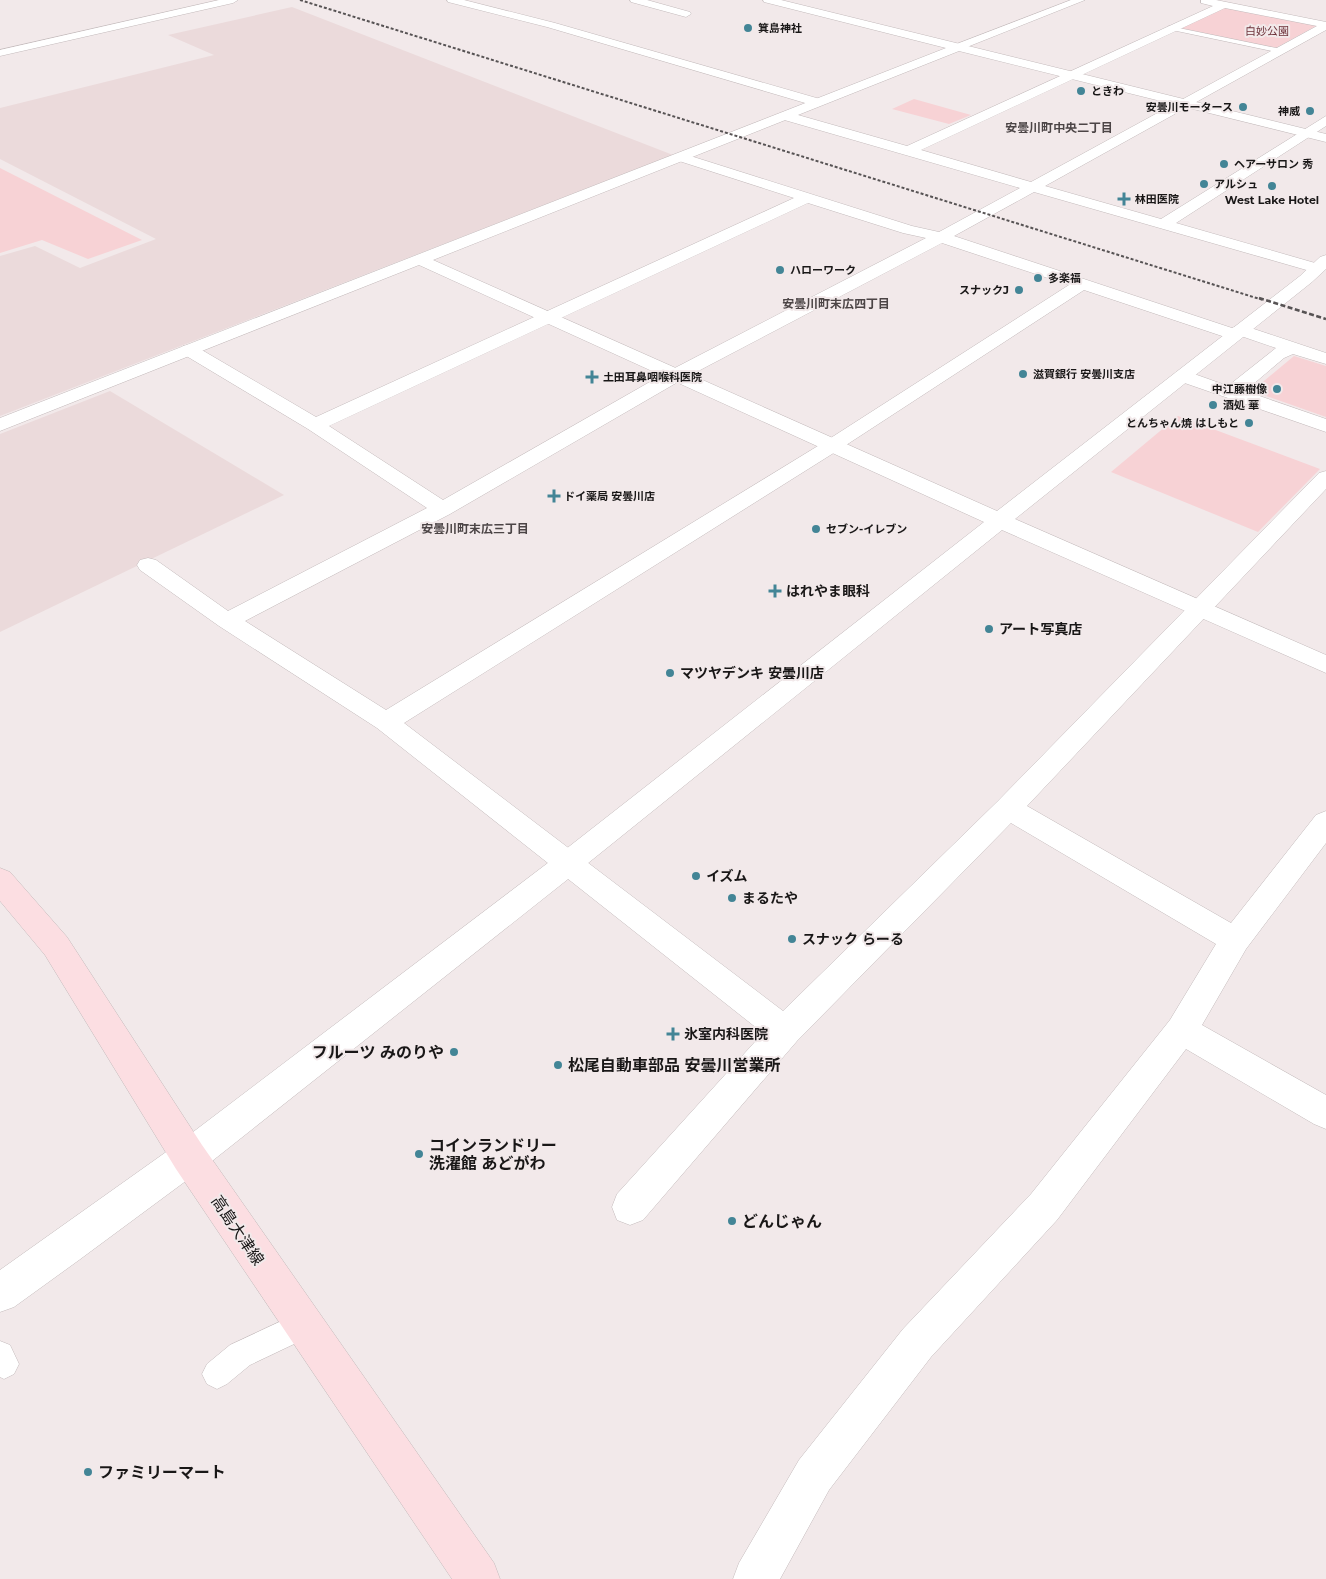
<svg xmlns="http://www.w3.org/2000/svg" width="1326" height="1579" viewBox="0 0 1326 1579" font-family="Montserrat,'Noto Sans JP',sans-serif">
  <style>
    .built { fill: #ebdadb }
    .green { fill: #f7d2d5 }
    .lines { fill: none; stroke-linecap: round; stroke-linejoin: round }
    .service-casing { stroke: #c3babb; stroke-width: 1 }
    .minor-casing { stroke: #c3babb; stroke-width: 1 }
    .tertiary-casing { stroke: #c3babb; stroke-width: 1 }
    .secondary-casing { stroke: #c3babb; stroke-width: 1 }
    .service { fill: #fff; fill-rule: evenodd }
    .minor { fill: #fff; fill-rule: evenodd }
    .tertiary { fill: #fff; fill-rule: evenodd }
    .secondary { fill: #fcdee2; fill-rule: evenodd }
    .rail-far1 { stroke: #575354; stroke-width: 2; stroke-dasharray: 3 2; stroke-linecap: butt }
    .rail { stroke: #575354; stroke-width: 2.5; stroke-dasharray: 5 2.5; stroke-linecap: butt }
    .poi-dot { fill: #438596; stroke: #f2e9ea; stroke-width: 2 }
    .labels { text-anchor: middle; stroke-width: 4; stroke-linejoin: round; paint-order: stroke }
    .far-poi-label { font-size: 11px; font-weight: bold; fill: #191717; stroke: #f2e9ea; text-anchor: start }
    .far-park-label { font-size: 11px; fill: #6d323a; stroke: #f2e9ea }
    .far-neighbourhood-label { font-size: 12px; font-weight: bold; fill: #4c4546; stroke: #f2e9ea }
    .poi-label { font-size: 14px; font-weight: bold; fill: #191717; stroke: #f2e9ea; text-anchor: start }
    .near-poi-label { font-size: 16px; font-weight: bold; fill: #191717; stroke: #f2e9ea; text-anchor: start }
    .near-street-label { font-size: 16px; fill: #191717; stroke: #f2e9ea }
  </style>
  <rect width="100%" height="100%" fill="#f2e9ea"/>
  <!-- built -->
  <g class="built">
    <polygon points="292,7 673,155 0,416 0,256 35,246 80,268 156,239 0,159 0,108 214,55 168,35"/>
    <polygon points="110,391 284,495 0,632 0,434"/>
  </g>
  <!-- green -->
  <g class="green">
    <polygon points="1224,7 1318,25 1276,48 1179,28"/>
    <polygon points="914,99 971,115 949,124 892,109"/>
    <polygon points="0,168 142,240 88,259 42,240 0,253"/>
    <polygon points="1294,356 1326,366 1326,417 1252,391"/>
    <polygon points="1178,416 1320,469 1258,532 1111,472"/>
  </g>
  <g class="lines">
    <!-- service casing -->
    <g class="service-casing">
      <g id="service">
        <polygon points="1169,26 1281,49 1285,51 1281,53 1172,30 1168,28"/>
        <polygon points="303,1311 313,1315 317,1325 313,1335 250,1365 227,1384 217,1389 207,1384 202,1374 207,1364 230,1345"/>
        <polygon points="0,1341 10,1345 19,1364 14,1374 4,1379 0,1377"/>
      </g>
    </g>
    <!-- minor casing -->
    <g class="minor-casing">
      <g id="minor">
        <polygon points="219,0 238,0 233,3 0,56 0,50"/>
        <polygon points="447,0 464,0 555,23 820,99 822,102 820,105 812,105 547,27 448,2"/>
        <polygon points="630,0 647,0 690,12 691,14 686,17 631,2"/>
        <polygon points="1071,0 1085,0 962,49 954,49 952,47 954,45"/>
        <path d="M1201,0H1216L1326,22V30L1045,186L1161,219L1326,116V126L1176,223L1322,265L1324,268L1322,271H1310L1034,192L954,236L1232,328L1239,325L1245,326L1326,353V364L1293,354L1284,358L1245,391L1326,419V432L1176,380L1174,376L1176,372L1183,370L1228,386L1276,348L1241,336L1234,339L1228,338L1084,290L840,449L404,723L783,1011L998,801L1319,473L1326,471V489L1027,806L1231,923L1316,815L1326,811V843L1246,949L1202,1025L1326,1095V1129L1314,1124L1186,1049L1057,1220L931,1357L829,1490L780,1579H733L739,1563L799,1460L903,1329L1031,1194L1170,1020L1216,944L1011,823L797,1041L643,1220L630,1225L617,1220L612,1207L617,1194L763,1033L377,728L219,626L140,570L137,565L140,560L148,558L156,560L228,611L427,508L308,429L183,354L180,350L183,346L189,345L195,346L316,417L794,198L676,160L674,157L676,154L681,153L912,226L939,232L1020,188L781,119L780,116L781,113H791L907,146L1213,6L1201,3ZM1225,8L1317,26L1031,182L921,150ZM808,203L903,233L926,238L669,371L443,500L329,426ZM942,243L1069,285L826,441L386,710L245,621L450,514L683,379Z"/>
      </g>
    </g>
    <!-- tertiary casing -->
    <g class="tertiary-casing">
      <polygon id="tertiary" points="763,0 781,0 1326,134 1326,142 959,51 433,260 997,511 1300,276 1320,257 1326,255 1326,269 1312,282 1015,519 1326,655 1326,673 1002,530 577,872 202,1169 79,1260 14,1307 0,1312 0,1270 176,1145 557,856 984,522 419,265 0,431 0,418 946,48 764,2"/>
    </g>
    <!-- secondary casing -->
    <g class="secondary-casing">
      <polygon id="secondary" points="0,868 10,872 67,937 202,1145 494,1563 500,1579 452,1579 176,1169 45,955 0,901"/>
    </g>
    <!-- service -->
    <use href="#service" class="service"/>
    <!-- minor -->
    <use href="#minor" class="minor"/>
    <!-- tertiary -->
    <use href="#tertiary" class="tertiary"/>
    <!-- secondary -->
    <use href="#secondary" class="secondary"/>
    <!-- rail-far1 -->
    <polyline class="rail-far1" points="300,0 1263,300"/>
    <!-- rail -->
    <polyline class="rail" points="1259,298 1326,319"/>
  </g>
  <!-- markers -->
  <g class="poi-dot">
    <circle cx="748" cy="28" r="5"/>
    <circle cx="1081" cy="91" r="5"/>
    <circle cx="1243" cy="107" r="5"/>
    <circle cx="1310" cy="111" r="5"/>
    <circle cx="1224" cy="164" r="5"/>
    <circle cx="1204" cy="184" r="5"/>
    <circle cx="1272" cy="186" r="5"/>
    <path d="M1121.5 191.5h5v5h5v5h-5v5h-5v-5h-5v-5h5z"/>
    <circle cx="780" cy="270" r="5"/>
    <circle cx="1038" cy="278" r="5"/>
    <circle cx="1019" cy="290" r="5"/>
    <circle cx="1023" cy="374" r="5"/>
    <path d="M589.5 369.5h5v5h5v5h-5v5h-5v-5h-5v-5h5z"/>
    <circle cx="1277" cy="389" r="5"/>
    <circle cx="1213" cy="405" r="5"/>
    <circle cx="1249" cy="423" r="5"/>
    <path d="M551.5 488.5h5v5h5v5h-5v5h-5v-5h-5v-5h5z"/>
    <circle cx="816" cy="529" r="5"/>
    <path d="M772.5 583.5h5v5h5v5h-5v5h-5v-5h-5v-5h5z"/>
    <circle cx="989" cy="629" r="5"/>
    <circle cx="670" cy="673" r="5"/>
    <circle cx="696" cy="876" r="5"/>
    <circle cx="732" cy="898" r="5"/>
    <circle cx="792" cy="939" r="5"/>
    <path d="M670.5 1026.5h5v5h5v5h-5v5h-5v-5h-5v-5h5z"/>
    <circle cx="454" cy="1052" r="5"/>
    <circle cx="558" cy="1065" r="5"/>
    <circle cx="419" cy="1154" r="5"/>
    <circle cx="732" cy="1221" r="5"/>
    <circle cx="88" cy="1472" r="5"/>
  </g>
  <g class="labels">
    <!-- far-poi labels -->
    <g class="far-poi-label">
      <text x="758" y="32">箕島神社</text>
      <text x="1091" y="95">ときわ</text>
      <text x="1233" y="111" text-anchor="end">安曇川モータース</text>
      <text x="1300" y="115" text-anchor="end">神威</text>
      <text x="1234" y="168">ヘアーサロン 秀</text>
      <text x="1214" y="188">アルシュ</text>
      <text x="1135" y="203">林田医院</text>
      <text x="1272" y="204" text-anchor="middle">West Lake Hotel</text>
      <text x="790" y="274">ハローワーク</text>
      <text x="1048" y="282">多楽福</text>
      <text x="1009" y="294" text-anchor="end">スナックJ</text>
      <text x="1033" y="378">滋賀銀行 安曇川支店</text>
      <text x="603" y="381">土田耳鼻咽喉科医院</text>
      <text x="1267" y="393" text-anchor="end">中江藤樹像</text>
      <text x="1223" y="409">酒処 華</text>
      <text x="1239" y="427" text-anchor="end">とんちゃん焼 はしもと</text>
      <text x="564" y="500">ドイ薬局 安曇川店</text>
      <text x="826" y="533">セブン-イレブン</text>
    </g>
    <!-- far-park labels -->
    <g class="far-park-label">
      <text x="1267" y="35">白妙公園</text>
    </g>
    <!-- far-neighbourhood labels -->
    <g class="far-neighbourhood-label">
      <text x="1059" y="132">安曇川町中央二丁目</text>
      <text x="836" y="308">安曇川町末広四丁目</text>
      <text x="475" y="533">安曇川町末広三丁目</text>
    </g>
    <!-- poi labels -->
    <g class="poi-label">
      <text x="786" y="596">はれやま眼科</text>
      <text x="999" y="634">アート写真店</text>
      <text x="680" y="678">マツヤデンキ 安曇川店</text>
      <text x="706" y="881">イズム</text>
      <text x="742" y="903">まるたや</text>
      <text x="802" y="944">スナック らーる</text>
      <text x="684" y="1039">氷室内科医院</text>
    </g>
    <!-- near-poi labels -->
    <g class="near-poi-label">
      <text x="444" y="1058" text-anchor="end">フルーツ みのりや</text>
      <text x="568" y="1071">松尾自動車部品 安曇川営業所</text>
      <text x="429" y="1151">コインランドリー<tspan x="429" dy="18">洗濯館 あどがわ</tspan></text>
      <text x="742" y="1227">どんじゃん</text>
      <text x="98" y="1478">ファミリーマート</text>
    </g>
    <!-- near-street labels -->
    <g class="near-street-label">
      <text transform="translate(238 1230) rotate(56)" y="6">高島大津線</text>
    </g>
  </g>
</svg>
